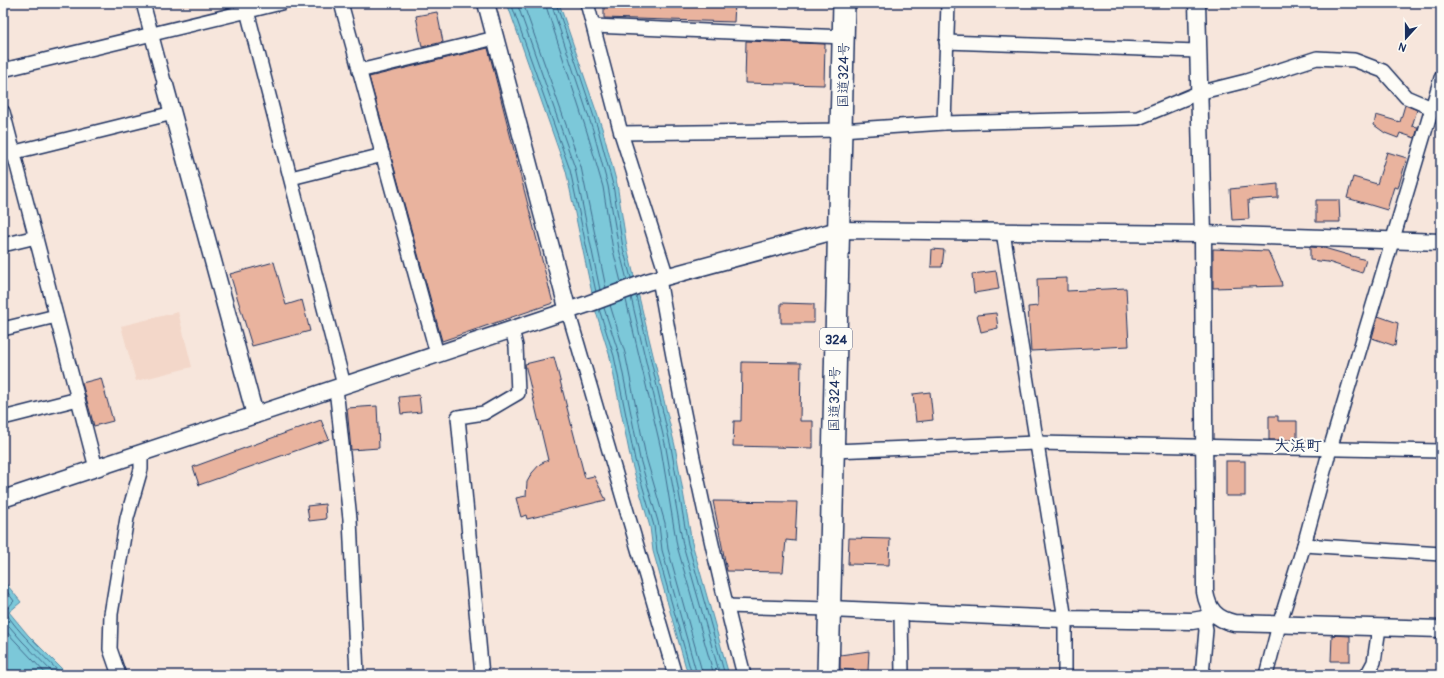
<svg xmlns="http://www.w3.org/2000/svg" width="1444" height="678" viewBox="0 0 1444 678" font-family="Pangolin,'Klee One',sans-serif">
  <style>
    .built { fill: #f3d7c9 }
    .water { fill: #7bc8d9; stroke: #558ba8 }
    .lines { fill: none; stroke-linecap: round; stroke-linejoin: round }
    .shore { stroke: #416c8f; stroke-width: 1 }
    .building { fill: #e9b39e; stroke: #1b2f5e }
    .minor-casing { stroke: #1b2f5e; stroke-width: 16 }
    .tertiary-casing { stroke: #1b2f5e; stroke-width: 19 }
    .trunk-casing { stroke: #1b2f5e; stroke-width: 24 }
    .minor { stroke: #fdfcf7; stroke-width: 13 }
    .tertiary { stroke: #fdfcf7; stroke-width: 16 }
    .trunk { stroke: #fdfcf7; stroke-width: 21 }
    .labels { text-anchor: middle; stroke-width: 4; stroke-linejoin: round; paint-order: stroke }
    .shield { fill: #fdfcf7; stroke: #5f6c8c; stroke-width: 1 }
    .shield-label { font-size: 13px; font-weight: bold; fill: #1b2f5e }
    .street-label { font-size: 14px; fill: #1b2f5e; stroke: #fdfcf7 }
    .quarter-label { font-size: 16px; font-weight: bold; fill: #1b2f5e; stroke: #fdfcf7 }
  </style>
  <rect width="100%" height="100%" fill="#f7e6dc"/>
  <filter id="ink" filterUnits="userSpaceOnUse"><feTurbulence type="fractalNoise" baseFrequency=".025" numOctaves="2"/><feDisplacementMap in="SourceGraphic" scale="8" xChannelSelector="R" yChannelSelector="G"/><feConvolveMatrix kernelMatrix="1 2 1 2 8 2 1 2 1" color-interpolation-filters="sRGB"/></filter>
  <g filter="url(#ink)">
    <!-- built -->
    <polygon class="built" points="178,312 192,367 136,381 121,326"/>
    <!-- water -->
    <g class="water">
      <polygon points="507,3 559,3 602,128 617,184 627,247 675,446 692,543 729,675 688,675 653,551 650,527 631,461 610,357 596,312 566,171"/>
      <polygon points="3,580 21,602 9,612 28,635 68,675 3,675"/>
    </g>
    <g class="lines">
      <!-- shore -->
      <g class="shore">
        <polyline points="511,3 570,170 596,292"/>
        <polyline points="517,3 575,168 600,290"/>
        <polyline points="523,3 581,167 606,288"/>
        <polyline points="545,3 587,132 603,187 613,250 621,282"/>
        <polyline points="551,3 593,130 608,186 619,249 627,280"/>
        <polyline points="556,3 598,129 613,185 623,248 631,278"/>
        <polyline points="636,296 671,447 688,544 725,675"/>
        <polyline points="631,297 666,448 683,545 720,675"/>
        <polyline points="626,300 661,449 677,546 714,675"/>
        <polyline points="610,305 625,353 646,457 665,523 668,549 703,675"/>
        <polyline points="604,308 619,354 640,459 659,525 662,550 697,675"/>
        <polyline points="599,309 614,356 635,460 654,526 657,551 692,675"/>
        <path d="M3,586L14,601L6,610C5,620 53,665 62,675"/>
        <polyline points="3,619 22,641 55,675"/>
        <polyline points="3,628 47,675"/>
      </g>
    </g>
    <!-- building -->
    <g class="building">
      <polygon points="604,3 735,3 734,22 604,18"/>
      <polygon points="437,12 443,42 422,47 416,16"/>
      <polygon points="746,41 825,44 824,85 745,83"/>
      <polygon points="488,48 553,303 442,341 369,77"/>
      <polygon points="1405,105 1417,110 1412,126 1418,127 1415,138 1400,133 1398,138 1385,133 1374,125 1376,115 1400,122"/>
      <polygon points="1387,152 1407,158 1398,188 1394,187 1387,210 1347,198 1353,177 1377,184"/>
      <polygon points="1278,184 1278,198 1248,200 1249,219 1232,220 1230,189"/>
      <polygon points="1316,200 1339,200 1340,222 1316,222"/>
      <polygon points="1310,247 1324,248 1366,260 1362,273 1328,262 1310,260"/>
      <polygon points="932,249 944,250 942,267 931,267"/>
      <polygon points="1213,249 1268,251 1281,280 1282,286 1213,288"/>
      <polygon points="274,262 286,305 302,300 310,331 252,346 230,274"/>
      <polygon points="996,271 999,289 974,293 972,274"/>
      <polygon points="1067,278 1067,291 1126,288 1129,346 1031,351 1028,307 1038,306 1037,279"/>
      <polygon points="781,303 814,304 814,323 781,323"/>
      <polygon points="996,313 998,328 981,332 977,315"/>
      <polygon points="1378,316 1398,323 1395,346 1372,338"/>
      <polygon points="554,357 585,478 594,476 606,500 527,519 526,515 521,517 516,498 526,496 527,482 532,473 540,464 548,460 525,364"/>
      <polygon points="742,362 801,363 800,421 813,421 813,448 733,446 734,421 741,421"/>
      <polygon points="101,378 113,421 94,426 82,383"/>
      <polygon points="930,392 933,420 916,422 913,394"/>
      <polygon points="419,395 421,412 401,414 399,397"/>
      <polygon points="377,406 379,448 351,450 347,408"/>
      <polygon points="1269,416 1278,416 1278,421 1297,421 1297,440 1269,440"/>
      <polygon points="321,420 329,439 199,485 193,467"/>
      <rect x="1226" y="461" width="19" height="35"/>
      <polygon points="713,501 797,502 795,541 786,540 783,572 727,571"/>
      <polygon points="325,504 326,519 309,521 307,506"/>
      <polygon points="849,538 890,539 889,565 848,564"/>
      <polygon points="1332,635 1350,636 1350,661 1331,661"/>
      <polygon points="869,651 868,672 840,669 840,655"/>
    </g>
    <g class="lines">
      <!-- minor casing -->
      <g class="minor-casing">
        <g id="minor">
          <polyline points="143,3 165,85"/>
          <polyline points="245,3 344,385"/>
          <polyline points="341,3 437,354"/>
          <polyline points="587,3 621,133 667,277"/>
          <polyline points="594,26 844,37"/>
          <polyline points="946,42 1197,51"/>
          <polyline points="3,70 281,3"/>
          <polyline points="359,71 495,38"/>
          <polyline points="3,112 96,468"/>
          <polyline points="944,123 948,3"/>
          <polyline points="621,133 841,130 944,123 1138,118 1198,93 1246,81 1317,58 1354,60 1383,71 1406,97 1441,112"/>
          <polyline points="3,155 173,113"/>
          <polyline points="291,178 383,155"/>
          <polyline points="1003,232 1065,619 1065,675"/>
          <polyline points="3,245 36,237"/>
          <path d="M659,279C682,412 710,545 744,675"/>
          <polyline points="568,311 675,675"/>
          <polyline points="3,329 56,316"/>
          <polyline points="336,388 350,519 357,675"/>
          <polyline points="3,418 78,399"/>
          <polyline points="833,451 1037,443 1441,451"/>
          <polyline points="1304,545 1441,554"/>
          <polyline points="726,606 829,609"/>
          <polyline points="901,612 902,675"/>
          <polyline points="119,675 110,649 111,614 127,518 141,469 141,453"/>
          <polyline points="482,675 458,417 484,413 518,393 516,346 512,329"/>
          <polyline points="1202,675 1206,630 1204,619"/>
          <polyline points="1266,675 1279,625 1304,545 1330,449 1441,78"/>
          <polyline points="1367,675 1374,662 1379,628"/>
        </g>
      </g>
      <!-- tertiary casing -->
      <g class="tertiary-casing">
        <g id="tertiary">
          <polyline points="486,3 568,311"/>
          <path d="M1197,3L1203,234L1205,592C1208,610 1216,619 1234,623L1441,629"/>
          <polyline points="165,85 255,415"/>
          <polyline points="3,499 588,304 647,282 838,230 1203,234 1441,242"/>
          <polyline points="829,609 1065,619 1192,621 1204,619 1212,612"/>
        </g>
      </g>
      <!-- trunk casing -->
      <g class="trunk-casing">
        <polyline id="trunk" points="828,675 844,3"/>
      </g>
      <!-- minor -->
      <use href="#minor" class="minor"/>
      <!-- tertiary -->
      <use href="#tertiary" class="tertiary"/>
      <!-- trunk -->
      <use href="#trunk" class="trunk"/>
    </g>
  </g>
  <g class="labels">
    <!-- shield labels -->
    <rect class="shield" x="820" y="328" width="32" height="22" rx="3"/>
    <g class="shield-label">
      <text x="836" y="344">324</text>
    </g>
    <!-- street labels -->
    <g class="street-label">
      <text transform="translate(843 75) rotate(-89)" y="5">国道324号</text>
      <text transform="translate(834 399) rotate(-89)" y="5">国道324号</text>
    </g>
    <!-- quarter labels -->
    <g class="quarter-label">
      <text x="1298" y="451">大浜町</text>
    </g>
  </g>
  <!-- margin -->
  <rect width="1444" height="678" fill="none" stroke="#fdfcf7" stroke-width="16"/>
  <rect x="8" y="8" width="1428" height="662" fill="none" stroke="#1b2f5e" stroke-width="1.5" filter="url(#ink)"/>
  <!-- north arrow -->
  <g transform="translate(1406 38) rotate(201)" stroke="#fdfcf7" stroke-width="3" paint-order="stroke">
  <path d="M0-3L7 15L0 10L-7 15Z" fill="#1b2f5e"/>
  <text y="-6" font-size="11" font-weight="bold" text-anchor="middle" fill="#1b2f5e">N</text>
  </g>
</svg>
